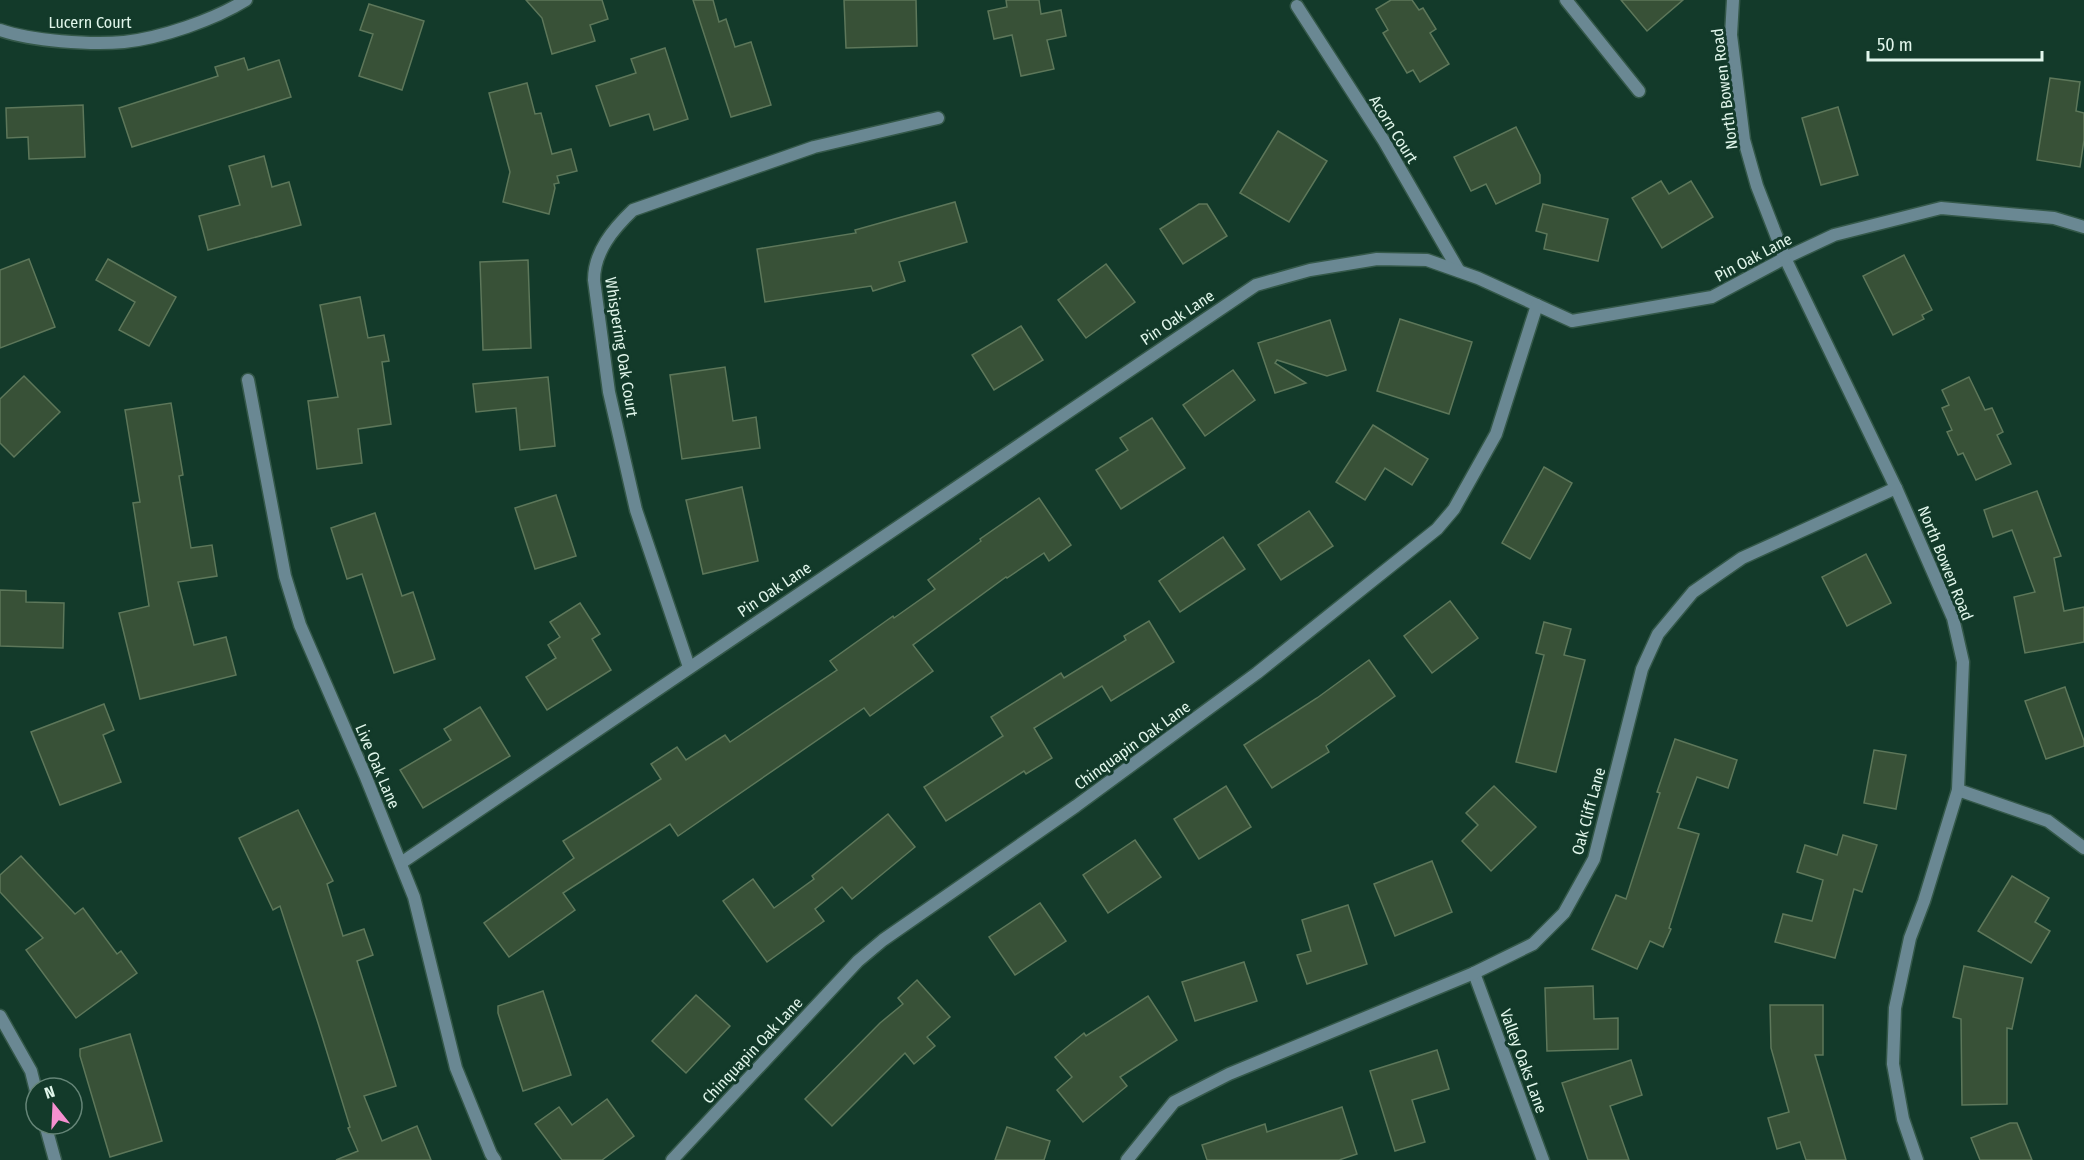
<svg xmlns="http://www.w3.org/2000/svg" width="2084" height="1160" viewBox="0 0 2084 1160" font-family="'Fira Sans Condensed',sans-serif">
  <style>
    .building { fill: #385137; stroke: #5d775a; stroke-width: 1.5 }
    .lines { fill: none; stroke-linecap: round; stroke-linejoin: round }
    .service-casing { stroke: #345849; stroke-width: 15 }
    .minor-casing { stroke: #345849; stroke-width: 15 }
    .tertiary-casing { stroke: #345849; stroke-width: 15 }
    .service { stroke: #6a8893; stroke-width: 12 }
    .minor { stroke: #6a8893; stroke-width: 12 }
    .tertiary { stroke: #6a8893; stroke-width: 12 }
    .labels { text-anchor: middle; stroke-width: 6; stroke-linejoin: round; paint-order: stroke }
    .street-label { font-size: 16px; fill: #e1f6eb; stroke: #133a2a }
  </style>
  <rect width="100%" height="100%" fill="#133a2a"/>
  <!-- building -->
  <g class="building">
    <polygon points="526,0 602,0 608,19 590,25 595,41 552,54 542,18"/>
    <polygon points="693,0 713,0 719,22 726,19 735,47 751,42 771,105 731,117"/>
    <polygon points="844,0 916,0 917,46 846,48"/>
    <polygon points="1006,0 1039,0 1041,14 1061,10 1066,36 1047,40 1054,69 1021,76 1012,35 994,39 988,11 1007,7"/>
    <polygon points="1391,0 1412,0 1419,10 1423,8 1436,29 1430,33 1449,64 1420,82 1413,70 1407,73 1383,33 1388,30 1376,9"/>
    <polygon points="1621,0 1683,0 1647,31"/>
    <polygon points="369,4 424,21 402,90 359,76 373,34 360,30"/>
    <polygon points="665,48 688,119 654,130 649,114 610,126 596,86 636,73 631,59"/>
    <polygon points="244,58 248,70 279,60 291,97 132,147 119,108 218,76 215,67"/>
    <polygon points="2050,78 2080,82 2076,111 2084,113 2084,140 2080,167 2037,160"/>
    <polygon points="527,83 535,114 541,113 552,154 571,149 577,171 557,176 559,183 554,184 555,188 549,214 503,202 510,172 489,93"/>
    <polygon points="83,105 85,157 29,159 28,137 7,138 6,108"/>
    <polygon points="1838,107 1858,175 1821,185 1802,118"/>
    <polygon points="1516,127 1540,175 1540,183 1496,204 1486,184 1471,191 1454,157"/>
    <polygon points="1278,131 1327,161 1289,222 1240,193"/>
    <polygon points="264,156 272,187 289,182 301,225 208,250 199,216 240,205 229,166"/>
    <polygon points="1661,181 1669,194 1691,181 1713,217 1662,248 1632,198"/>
    <polygon points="955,202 967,242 899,262 905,281 873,291 871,286 765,302 757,249 856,233 855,230"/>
    <polygon points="1199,204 1207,204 1227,236 1183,264 1160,229"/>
    <polygon points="1543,204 1608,219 1598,261 1544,249 1547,234 1536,231"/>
    <polygon points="1904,255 1932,310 1922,315 1924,319 1893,335 1863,276"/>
    <polygon points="29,259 55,327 0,348 0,270"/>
    <polygon points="108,259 176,297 149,346 119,330 135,302 96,280"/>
    <polygon points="528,260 531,348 483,350 480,262"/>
    <polygon points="1106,264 1135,302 1086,338 1058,300"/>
    <polygon points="360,297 368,338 384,335 389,361 382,362 391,424 358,429 362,463 317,469 308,401 338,397 320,305"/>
    <polygon points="1400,319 1472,342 1449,414 1377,391"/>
    <polygon points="1330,320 1346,370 1327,376 1277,360 1275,363 1306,383 1275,393 1258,343"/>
    <polygon points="1021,326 1043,360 994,390 972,355"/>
    <polygon points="725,367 733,421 756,417 760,448 682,459 670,375"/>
    <polygon points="1233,370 1255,400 1205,436 1183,405"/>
    <polygon points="24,376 60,412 14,457 0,443 0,399"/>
    <polygon points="548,377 555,446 520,450 516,408 476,412 473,384"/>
    <polygon points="1969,377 1985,410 1992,408 2003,432 1997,435 2011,464 1976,480 1963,453 1958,455 1947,432 1952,430 1942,408 1949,405 1942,390"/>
    <polygon points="171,403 183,475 179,476 191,548 212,545 217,576 178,582 194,645 226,637 236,675 140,699 119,613 149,606 133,503 140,502 125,410"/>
    <polygon points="1152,418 1185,468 1121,509 1096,470 1128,450 1120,438"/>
    <polygon points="1373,425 1428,459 1412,485 1385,468 1365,500 1336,482"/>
    <polygon points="1544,467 1572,483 1530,559 1502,543"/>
    <polygon points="742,487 758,561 703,574 686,500"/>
    <polygon points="2037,491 2061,556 2054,558 2064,611 2084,607 2084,642 2025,653 2014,597 2035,592 2012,530 1993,537 1984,510"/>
    <polygon points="556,495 576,556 535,569 515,508"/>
    <polygon points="1039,498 1071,545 1049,561 1044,553 1007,578 1006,577 913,645 933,671 870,716 864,708 678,836 670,824 563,893 575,910 509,957 484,923 574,858 563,841 661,779 651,764 677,747 686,760 725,735 730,742 837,670 830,661 893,616 894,618 935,589 928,580 981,541 980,539"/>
    <polygon points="1309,511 1333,546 1281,580 1258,545"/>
    <polygon points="375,513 402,596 413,592 435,659 394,673 362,574 347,579 331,528"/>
    <polygon points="1223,537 1245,569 1180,612 1159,581"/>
    <polygon points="1866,554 1891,603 1847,626 1822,577"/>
    <polygon points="0,590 26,591 26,602 64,603 63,648 0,646"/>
    <polygon points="1450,601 1478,638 1432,673 1404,636"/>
    <polygon points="580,603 600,634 592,639 611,670 547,710 526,677 556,658 548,645 560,637 550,622"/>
    <polygon points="1149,621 1174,662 1111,701 1102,686 1034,728 1052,758 1026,774 1024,771 946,821 924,787 1003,736 991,717 1061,673 1064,678 1126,640 1124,636"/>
    <polygon points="1544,622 1571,629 1564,655 1585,660 1556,772 1516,762 1544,655 1536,653"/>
    <polygon points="1369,660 1395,696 1326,746 1329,752 1272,788 1244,745 1317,698"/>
    <polygon points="2065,687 2084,741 2084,746 2046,759 2025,701"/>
    <polygon points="104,704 114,730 103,735 121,782 60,805 31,732"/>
    <polygon points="480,707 510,756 423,808 400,770 451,740 444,729"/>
    <polygon points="1675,739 1737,760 1728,788 1697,777 1678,828 1699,834 1669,928 1671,929 1663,947 1650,941 1637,969 1592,949 1616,895 1626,899 1660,793 1657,792"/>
    <polygon points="1874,750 1906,755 1896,809 1864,803"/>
    <polygon points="1226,786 1251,827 1199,859 1174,819"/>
    <polygon points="1494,786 1536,827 1491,871 1462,841 1478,825 1466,813"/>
    <polygon points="298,810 333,881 327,884 343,936 364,929 373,955 357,961 396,1086 364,1096 382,1141 417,1126 431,1160 336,1160 358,1151 348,1128 350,1127 318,1023 280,906 273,910 239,838"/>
    <polygon points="888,814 915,847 852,899 842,887 815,909 824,921 767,962 723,901 753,879 774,908 814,879 812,876"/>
    <polygon points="1843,835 1877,845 1862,892 1854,889 1835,958 1775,942 1783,914 1812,921 1823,880 1797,872 1805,845 1837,855"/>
    <polygon points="1135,840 1161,877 1108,913 1083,875"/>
    <polygon points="21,856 75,914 83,908 117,954 121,951 137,973 76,1018 26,950 43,938 0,892 0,875"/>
    <polygon points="1432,861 1452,912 1395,936 1374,884"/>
    <polygon points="2012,876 2049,898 2035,922 2050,931 2031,963 1978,931"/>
    <polygon points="1040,903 1066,941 1015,975 989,937"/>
    <polygon points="1348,905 1367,964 1307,984 1297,955 1311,951 1302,920"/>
    <polygon points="1244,962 1257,1001 1195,1021 1182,982"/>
    <polygon points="1964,966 2023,978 2012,1029 2007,1028 2007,1104 1962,1105 1961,1019 1953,1017"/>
    <polygon points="917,980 950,1017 927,1037 935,1046 914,1064 905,1053 832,1126 805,1099 880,1023 903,1004 898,998"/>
    <polygon points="1593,986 1594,1019 1618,1018 1618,1049 1547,1051 1545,988"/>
    <polygon points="543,991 571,1075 523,1091 498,1013 498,1006"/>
    <polygon points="696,995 730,1026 686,1073 652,1041"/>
    <polygon points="1148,996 1177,1040 1120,1077 1127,1086 1083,1122 1057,1090 1072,1077 1055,1057 1084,1033 1086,1036"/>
    <polygon points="1770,1005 1823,1005 1823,1055 1815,1055 1846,1160 1806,1160 1800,1142 1777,1149 1768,1118 1789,1112 1771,1048"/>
    <polygon points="130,1034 162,1141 110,1157 80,1056 80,1049"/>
    <polygon points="1437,1050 1449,1089 1412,1100 1425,1142 1395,1151 1370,1071"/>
    <polygon points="1631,1060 1642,1095 1610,1106 1629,1160 1588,1160 1562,1083"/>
    <polygon points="607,1099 634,1136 602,1160 562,1160 535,1124 559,1107 572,1125"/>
    <polygon points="1342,1107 1357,1154 1339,1160 1207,1160 1202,1145 1265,1124 1267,1132"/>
    <polygon points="2010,1123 2017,1123 2032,1160 1980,1160 1971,1138"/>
    <polygon points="1007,1127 1050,1141 1044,1160 995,1160"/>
  </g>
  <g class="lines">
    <!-- service casing -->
    <g class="service-casing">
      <polyline id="service" points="1566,0 1639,91"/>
    </g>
    <!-- minor casing -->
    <g class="minor-casing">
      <g id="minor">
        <polyline points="1297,6 1384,141 1459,271"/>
        <path d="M0,30C31,41 91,45 124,42C161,38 214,20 246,0"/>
        <polyline points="248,380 285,576 300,625 365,775 414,897 456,1068 491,1154 495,1160"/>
        <path d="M689,667L636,510L609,392L594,280C594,252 613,229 633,210L814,147L938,118"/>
        <polyline points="1958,790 2048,821 2084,848"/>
        <polyline points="401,863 1256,285 1310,270 1377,259 1427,260 1478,278 1572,321 1712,297 1785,258 1834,235 1941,208 2054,218 2084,227"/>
        <polyline points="1474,973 1543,1160"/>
        <polyline points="0,1016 31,1071 36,1091"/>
        <polyline points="45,1124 55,1160"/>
        <polyline points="672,1160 858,961 883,940 1076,806 1257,673 1437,529 1454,509 1496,434 1537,305"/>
        <polyline points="1127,1160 1174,1102 1229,1074 1474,973 1533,944 1564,913 1594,859 1642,669 1658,634 1693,592 1742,558 1896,488"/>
      </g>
    </g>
    <!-- tertiary casing -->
    <g class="tertiary-casing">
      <polyline id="tertiary" points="1733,0 1731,35 1744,140 1757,186 1785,258 1896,488 1953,618 1963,662 1958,790 1924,901 1910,938 1895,1008 1893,1064 1903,1119 1917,1160"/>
    </g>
    <!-- service -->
    <use href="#service" class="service"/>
    <!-- minor -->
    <use href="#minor" class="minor"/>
    <!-- tertiary -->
    <use href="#tertiary" class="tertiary"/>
  </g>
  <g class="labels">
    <!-- street labels -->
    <g class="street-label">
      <text x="90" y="28">Lucern Court</text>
      <text transform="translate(1724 89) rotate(-97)" y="6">North Bowen Road</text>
      <text transform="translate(1394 129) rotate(58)" y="6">Acorn Court</text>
      <text transform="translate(1753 257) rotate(-28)" y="6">Pin Oak Lane</text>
      <text transform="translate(1177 317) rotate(-34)" y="6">Pin Oak Lane</text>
      <text transform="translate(622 347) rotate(81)" y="6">Whispering Oak Court</text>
      <text transform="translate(1946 563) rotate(68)" y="6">North Bowen Road</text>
      <text transform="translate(774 589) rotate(-34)" y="6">Pin Oak Lane</text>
      <text transform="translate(1132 745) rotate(-36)" y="6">Chinquapin Oak Lane</text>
      <text transform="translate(378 766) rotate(67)" y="6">Live Oak Lane</text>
      <text transform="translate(1588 811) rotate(-75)" y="6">Oak Cliff Lane</text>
      <text transform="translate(752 1050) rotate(-47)" y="6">Chinquapin Oak Lane</text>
      <text transform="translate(1524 1061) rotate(70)" y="6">Valley Oaks Lane</text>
    </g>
  </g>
  <!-- north arrow -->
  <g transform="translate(54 1106) rotate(342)"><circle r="28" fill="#133a2a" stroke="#658577" stroke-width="1.5"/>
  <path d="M0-4.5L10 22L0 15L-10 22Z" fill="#f690d0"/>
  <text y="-9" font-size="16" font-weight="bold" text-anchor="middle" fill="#e1f6eb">N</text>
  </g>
  <!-- scale -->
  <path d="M1868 51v9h174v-9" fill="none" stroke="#e1f6eb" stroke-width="3"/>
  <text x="1877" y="51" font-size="18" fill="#e1f6eb" stroke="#133a2a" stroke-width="4.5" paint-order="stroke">50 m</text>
</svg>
